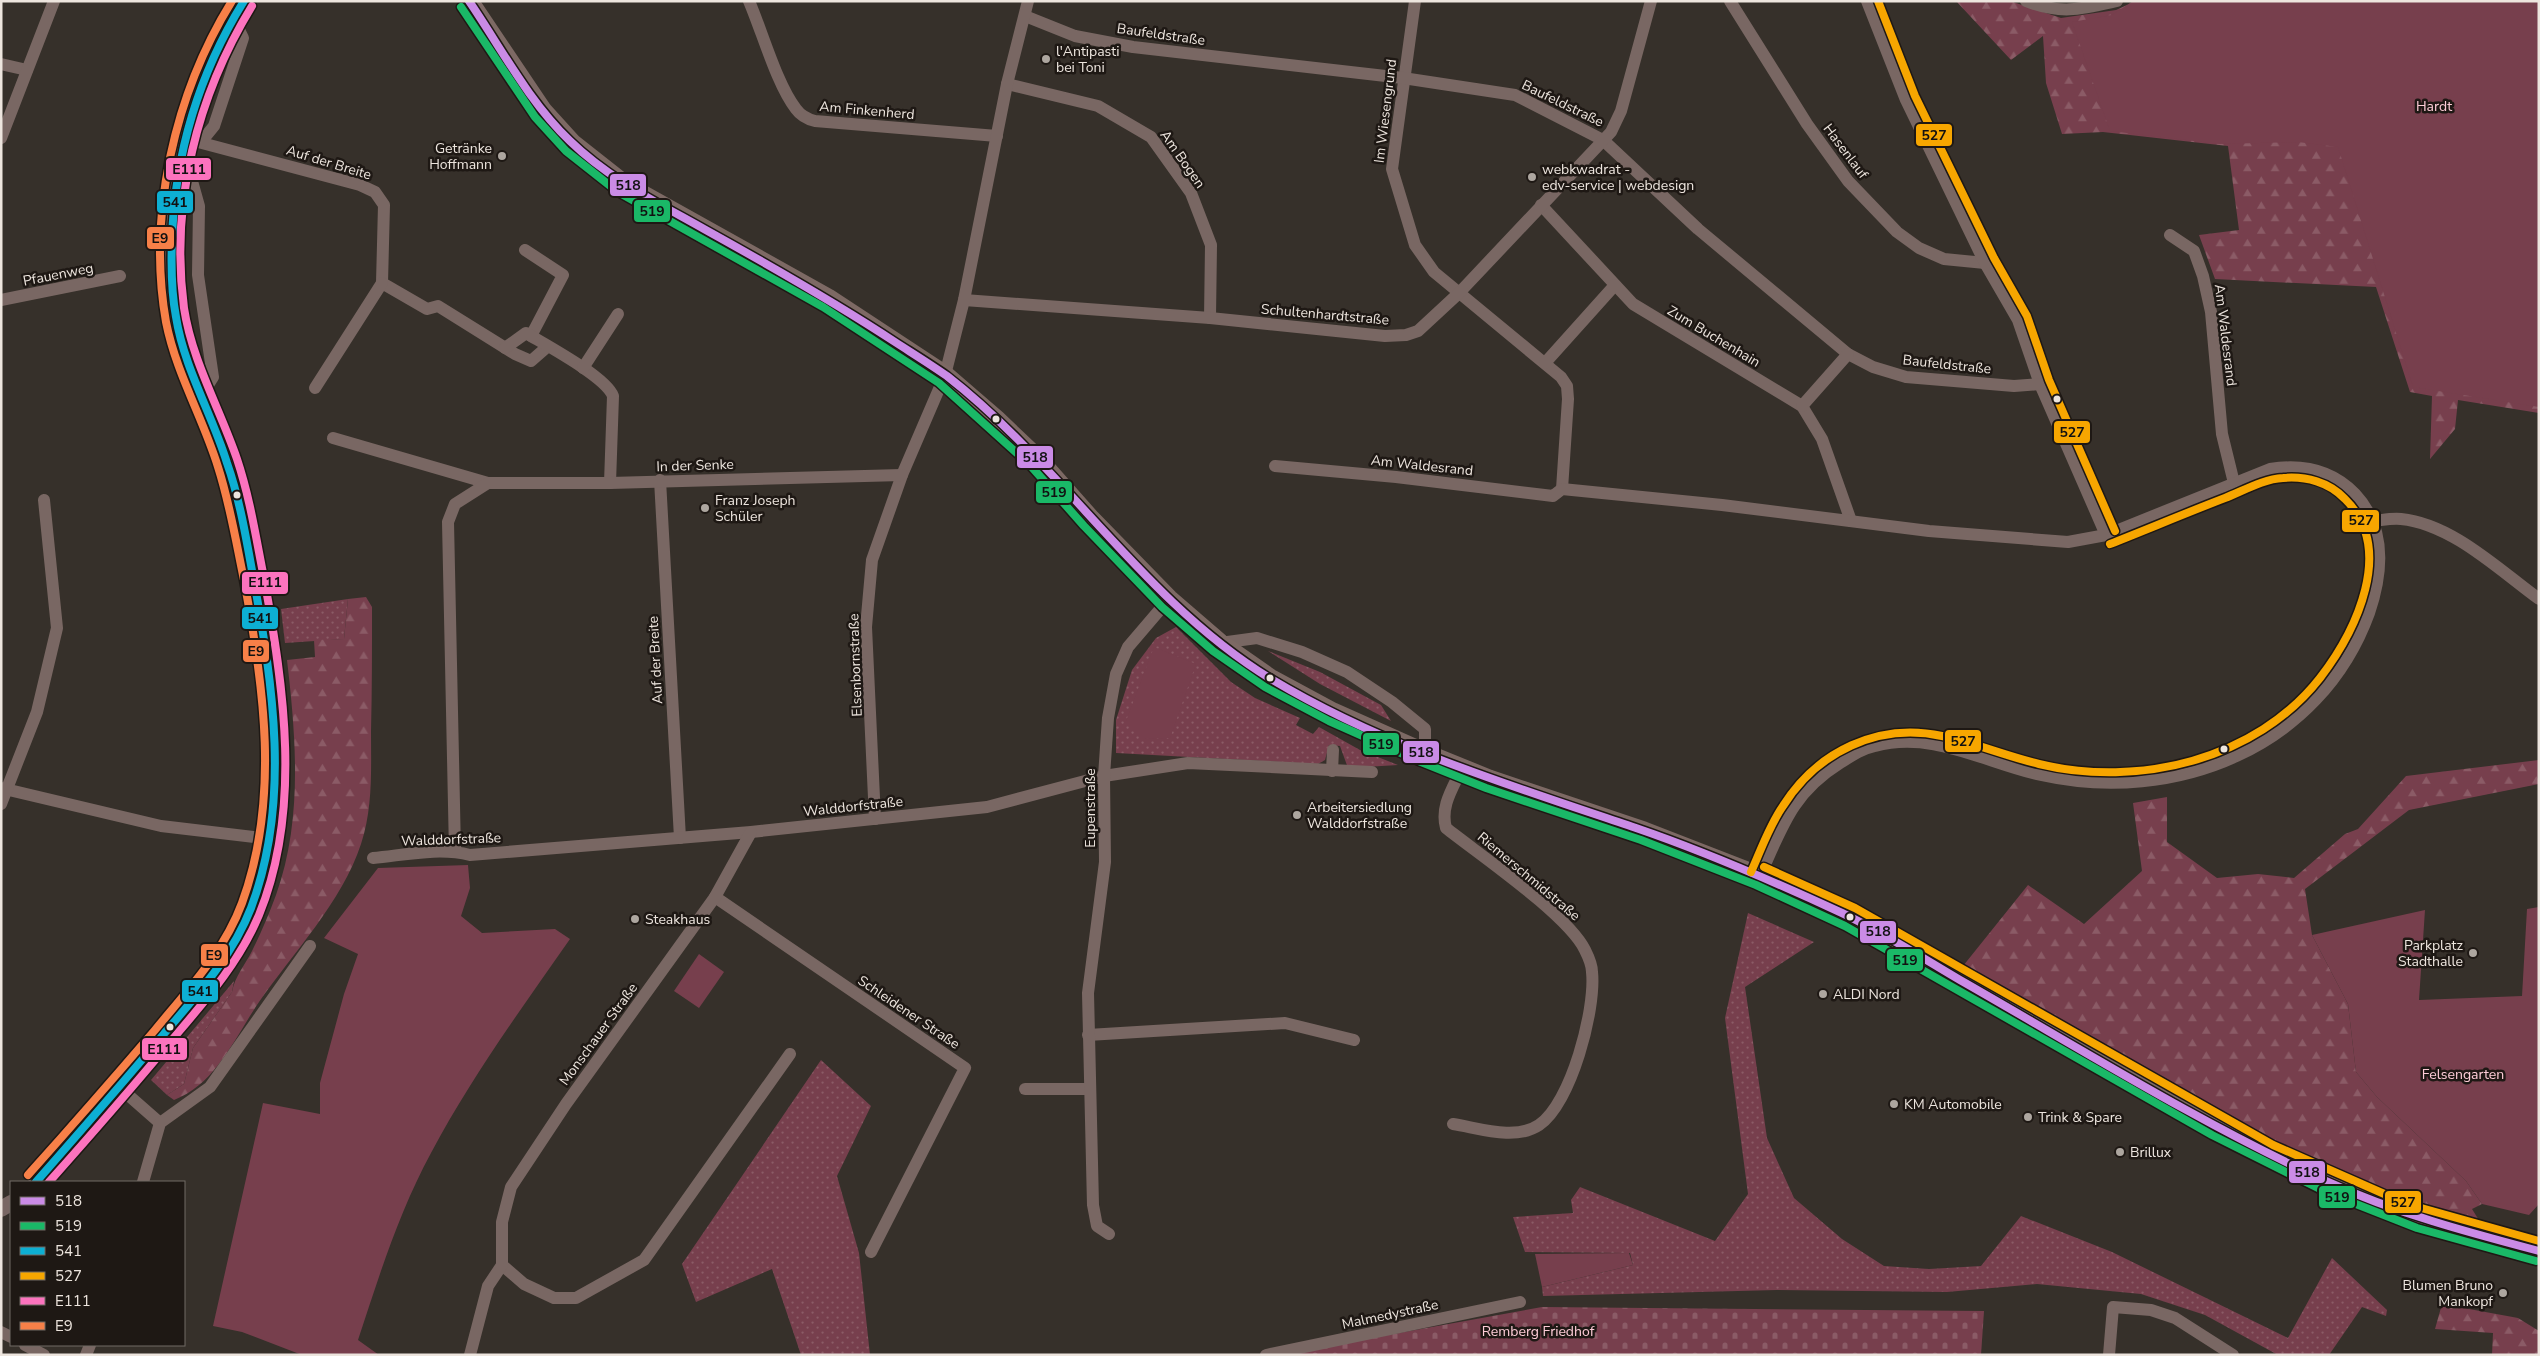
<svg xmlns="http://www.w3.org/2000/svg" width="2540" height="1356" viewBox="0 0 2540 1356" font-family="'Nunito Sans',sans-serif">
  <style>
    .grass { fill: url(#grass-dots) }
    .forest { fill: url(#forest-firs) }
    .cemetery { fill: url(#cemetery-stones) }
    .green { fill: #773f4d }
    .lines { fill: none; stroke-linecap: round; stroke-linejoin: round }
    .minor { stroke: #796763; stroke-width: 12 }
    .tertiary { stroke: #796763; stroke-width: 16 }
    .secondary { stroke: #7d6964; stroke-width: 19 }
    .bus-1-casing { stroke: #1e1814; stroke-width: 11 }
    .bus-2-casing { stroke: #1e1814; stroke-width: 11 }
    .bus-3-casing { stroke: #1e1814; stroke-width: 11 }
    .bus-4-casing { stroke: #1e1814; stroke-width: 11 }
    .bus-5-casing { stroke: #1e1814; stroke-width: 11 }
    .bus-6-casing { stroke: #1e1814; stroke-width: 11 }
    .bus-1 { stroke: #ca8be6; stroke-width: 8 }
    .bus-2 { stroke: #1ab867; stroke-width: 8 }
    .bus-3 { stroke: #0dafd3; stroke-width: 8 }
    .bus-4 { stroke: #f7a600; stroke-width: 8 }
    .bus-5 { stroke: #fc73be; stroke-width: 8 }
    .bus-6 { stroke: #f78048; stroke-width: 8 }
    .poi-dot { fill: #ada69f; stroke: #1e1814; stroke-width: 2 }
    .bus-dot { fill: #ede5de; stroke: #1e1814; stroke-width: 2 }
    .labels { text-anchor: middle; stroke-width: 5; stroke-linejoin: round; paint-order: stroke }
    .street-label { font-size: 14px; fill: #ede5de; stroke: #1e1814 }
    .poi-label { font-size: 14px; fill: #ede5de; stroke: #1e1814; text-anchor: start }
    .park-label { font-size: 14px; fill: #fdccd7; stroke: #1e1814 }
    .line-badge { stroke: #1e1814; stroke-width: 2 }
    .pale-badge-label { font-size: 14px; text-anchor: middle; font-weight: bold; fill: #111 }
  </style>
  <defs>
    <pattern id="grass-dots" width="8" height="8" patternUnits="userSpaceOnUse" patternTransform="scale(1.25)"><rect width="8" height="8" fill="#773f4d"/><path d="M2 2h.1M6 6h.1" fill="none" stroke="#8b5b66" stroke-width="1.8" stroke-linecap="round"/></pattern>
    <pattern id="forest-firs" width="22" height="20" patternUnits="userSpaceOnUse" patternTransform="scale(1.25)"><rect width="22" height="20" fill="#773f4d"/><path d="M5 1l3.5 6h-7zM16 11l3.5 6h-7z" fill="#8b5b66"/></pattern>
    <pattern id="cemetery-stones" width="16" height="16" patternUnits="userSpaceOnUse" patternTransform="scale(1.25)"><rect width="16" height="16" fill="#773f4d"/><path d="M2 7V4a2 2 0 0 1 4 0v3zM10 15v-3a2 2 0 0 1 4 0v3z" fill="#8b5b66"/></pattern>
  </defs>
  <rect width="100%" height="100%" fill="#36302a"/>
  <!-- grass -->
  <g class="grass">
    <polygon points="348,599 344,639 285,643 281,609"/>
    <polygon points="1176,627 1231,682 1255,698 1300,718 1296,725 1313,734 1319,727 1360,750 1398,765 1348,768 1340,746 1329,745 1325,760 1318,764 1116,753 1116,720 1132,670 1156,638"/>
    <polygon points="1268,651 1320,672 1381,705 1391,721 1320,684"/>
    <polygon points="1748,913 1814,942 1745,987 1767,1138 1794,1198 1842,1239 1884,1266 1929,1269 1981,1266 2021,1216 2112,1252 2288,1338 2332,1258 2387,1310 2386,1316 2362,1307 2329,1355 2278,1355 2205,1315 2141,1294 2037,1284 1947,1292 1777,1290 1543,1296 1542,1287 1633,1265 1630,1253 1525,1252 1513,1217 1573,1213 1571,1200 1580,1187 1715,1241 1748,1194 1725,1018"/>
    <polygon points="234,981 232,992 193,1048 184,1084 167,1095 151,1080"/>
    <polygon points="821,1060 871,1106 837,1176 859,1253 870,1355 801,1355 772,1269 696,1302 682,1264"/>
  </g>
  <!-- forest -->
  <g class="forest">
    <polygon points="1956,1 2010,1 2061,18 2116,10 2136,1 2539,1 2539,413 2458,400 2455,429 2430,459 2432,396 2410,392 2376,287 2215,279 2199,235 2239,230 2228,146 2103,132 2062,134 2046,83 2043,36 2011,60"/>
    <path d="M366,597L372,607C372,649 372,690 371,732C371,769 373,808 361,844C342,902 293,953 259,1002C235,1037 216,1084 174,1100L167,1095L184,1084L193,1048L232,992C235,976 245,965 252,951C261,933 269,914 276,895C303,820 296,737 287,660L315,657L314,640L344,639L348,599Z"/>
    <polygon points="2539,760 2539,784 2409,810 2305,889 2312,935 2348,1004 2356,1072 2377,1097 2466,1181 2482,1204 2472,1209 2490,1238 2342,1188 1955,976 2028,885 2084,924 2142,871 2133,803 2167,797 2167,842 2217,878 2258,874 2294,878 2345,834 2358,829 2406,776"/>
    <polygon points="2442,1304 2518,1318 2539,1331 2539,1355 2492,1355 2493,1333 2435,1329"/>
  </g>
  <!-- cemetery -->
  <polygon class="cemetery" points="1542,1307 1984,1311 1981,1355 1277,1355"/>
  <!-- green -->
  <g class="green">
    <polygon points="2133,1 2539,1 2539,407 2413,387 2338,147 2298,142 2219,144 2110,131 2072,22 2112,15"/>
    <polygon points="1154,647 1196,664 1170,738 1145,739 1126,721"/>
    <path d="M468,865L470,888L461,916L482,933L555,929L570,939C521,1009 471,1078 431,1153C399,1212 379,1276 358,1340L379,1355H302L242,1332L213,1326L263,1103L320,1114V1083L344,994L358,954L324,938L378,868Z"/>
    <polygon points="2539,907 2539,1204 2529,1215 2482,1204 2466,1181 2377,1097 2356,1072 2348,1004 2312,935 2425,910 2419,1000 2522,996 2527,909"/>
    <polygon points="699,954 724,972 699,1008 674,991"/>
    <polygon points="1629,1253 1633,1265 1542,1287 1535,1254"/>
  </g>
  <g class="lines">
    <!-- minor -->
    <g class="minor">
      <path d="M749,1C762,31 777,85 796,109C801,116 807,119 815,121L997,136"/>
      <polyline points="1415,1 1392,169 1415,245 1434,272 1561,377 1567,386 1568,399 1562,489"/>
      <polyline points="1730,1 1807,124 1848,181 1897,232 1919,248 1944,259 1985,263"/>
      <polyline points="1867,1 1906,100 1985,263 2018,320 2040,384 2106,535"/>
      <path d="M2026,1C2061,15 2082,9 2117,1"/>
      <polyline points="1025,16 1075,36 1133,47 1403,78 1515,95 1603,140 1698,229 1848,354 1873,367 1906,377 2014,386 2040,384"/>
      <polyline points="1,64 27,70"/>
      <polyline points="1007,84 1098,106 1151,137 1191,193 1211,245 1210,318"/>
      <polyline points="1,138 54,1"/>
      <polyline points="183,138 360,185 375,192 384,205 382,283 427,309 438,306 515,354 531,361 547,347"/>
      <polyline points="201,142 214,126 243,38 233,17"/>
      <polyline points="177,162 192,181 199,206 198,275 213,377 201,396"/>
      <polyline points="1541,205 1633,304 1802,406 1822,439 1851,521"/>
      <polyline points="2170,235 2194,251 2203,276 2211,312 2222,434 2234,483"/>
      <polyline points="525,250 563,275 531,336"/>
      <polyline points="1,300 120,276"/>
      <polyline points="964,300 1210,318 1385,336 1406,335 1418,331 1459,293 1611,132 1621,111 1651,1"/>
      <path d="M505,348L526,333C546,345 606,377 613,396L610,483"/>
      <polyline points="1545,363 1615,285"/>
      <polyline points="583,368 618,314"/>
      <polyline points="315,388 382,283"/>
      <polyline points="1802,406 1848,354"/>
      <polyline points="333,438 488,483"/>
      <path d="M1275,466L1396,477L1553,496L1562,489L1722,505L1929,531L2068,542L2106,535L2270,469C2302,464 2331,469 2355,494C2386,527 2383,572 2369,613C2320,748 2175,805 2041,775C1986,763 1932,730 1875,746C1861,749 1851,756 1840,763C1792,793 1782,827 1760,876"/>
      <polyline points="660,480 680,838"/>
      <path d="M2374,521C2383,520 2392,518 2401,519C2452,524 2499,570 2539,599"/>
      <polyline points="1220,643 1257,638 1302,652 1347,672 1392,702 1425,729 1425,753"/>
      <polyline points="1332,771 1333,750"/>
      <polyline points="1,788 161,826 271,839"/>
      <polyline points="1,804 37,712 57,628 44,500"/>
      <polyline points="875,819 866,627 872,560 902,475 945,375 964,300 1007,84 1028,1"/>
      <polyline points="455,852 448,522 455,504 488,483 610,483 902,475"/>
      <path d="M373,858C405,855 439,847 470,855L751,832L987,807L1104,776L1188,763L1372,772"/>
      <polyline points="715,897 965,1068 871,1252"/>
      <polyline points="1088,1035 1285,1023 1354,1040"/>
      <polyline points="119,1087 160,1123"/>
      <polyline points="1025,1089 1090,1089"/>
      <path d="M1453,1124C1479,1128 1515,1141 1539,1125C1571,1104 1596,1009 1592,972C1592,965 1588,956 1585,950C1568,915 1480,855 1446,828C1440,806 1453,788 1462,768"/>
      <polyline points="143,1182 160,1123 210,1087 310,946"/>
      <polyline points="1109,1234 1097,1226 1093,1205 1088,993 1105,862 1104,776 1108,718 1116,674 1128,647 1169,599"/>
      <polyline points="502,1265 524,1284 554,1298 576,1298 644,1260 790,1054"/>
      <polyline points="1,1332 11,1337"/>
      <polyline points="25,1345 44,1355"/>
      <polyline points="86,1355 90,1345"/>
      <polyline points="470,1355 488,1286 502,1265 502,1222 511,1187 566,1104 715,897 751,832"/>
      <polyline points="1266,1355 1520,1302"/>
      <polyline points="2109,1355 2113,1307 2151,1310 2175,1318 2233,1355"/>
    </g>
    <!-- tertiary -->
    <g class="tertiary">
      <path d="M36,1182C79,1133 122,1085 163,1035C196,996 232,957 251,908C290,807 274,680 253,576C247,545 242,512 233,481C219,429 191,382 178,329C172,302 171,273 172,246C172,159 195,73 244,1"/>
      <polyline points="1,1209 11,1203"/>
    </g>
    <!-- secondary -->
    <path class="secondary" d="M469,1L543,111L572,143L624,184L828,298L945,375L996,419L1037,458L1091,519L1169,599L1220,643L1270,678L1333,712L1425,753L1489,779L1644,831L1760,876L1850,917L2217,1126C2277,1159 2339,1190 2403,1213C2447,1228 2494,1239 2539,1251"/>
    <!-- bus-1 casing -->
    <g class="bus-1-casing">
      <path id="bus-1" d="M469,1C501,48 529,102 570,141C609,179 658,203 704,229C769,265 833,301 895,342C912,353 930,364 947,376C1064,467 1143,601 1271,679C1384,747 1512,786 1636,828C1706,852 1775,882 1842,913C1882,932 1921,957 1960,980C2081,1049 2201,1124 2328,1182C2396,1213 2467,1232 2539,1251"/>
    </g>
    <!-- bus-2 casing -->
    <g class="bus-2-casing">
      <polyline id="bus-2" points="461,7 535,117 566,151 618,192 823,307 939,383 1030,465 1084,526 1162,607 1213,651 1265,687 1329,721 1421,762 1486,788 1641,840 1756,885 1845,926 2212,1135 2328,1193 2417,1228 2536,1261"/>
    </g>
    <!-- bus-3 casing -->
    <g class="bus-3-casing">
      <path id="bus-3" d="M36,1182C79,1133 121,1085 163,1035C196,996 232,957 251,908C291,802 273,684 253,576C246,538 240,500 227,463C212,414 184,368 176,317C171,291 171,265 172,239C175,153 198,75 244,1"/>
    </g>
    <!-- bus-4 casing -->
    <g class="bus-4-casing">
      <g id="bus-4">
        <polyline points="1878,1 1915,96 1994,258 2027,316 2049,380 2115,531"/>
        <polyline points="1764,867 1855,908 2273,1145 2407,1204 2539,1241"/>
        <path d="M1751,872C1761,850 1769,826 1783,806C1817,752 1878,722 1942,736C1975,743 2006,756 2039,764C2138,788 2256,760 2320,678C2356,631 2396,549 2345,499C2329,482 2306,476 2283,478C2263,479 2243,491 2225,498C2186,513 2148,529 2110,544"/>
      </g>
    </g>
    <!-- bus-5 casing -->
    <g class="bus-5-casing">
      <path id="bus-5" d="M49,1182C90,1136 131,1089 171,1041C204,1002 239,963 259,915C302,810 284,687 264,578C256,538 250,498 237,459C220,409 192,361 184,308C170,202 197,96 252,6"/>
    </g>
    <!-- bus-6 casing -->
    <g class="bus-6-casing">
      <path id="bus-6" d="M28,1175C71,1127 113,1079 155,1030C187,991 224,952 242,903C280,799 264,686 244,580C236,542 230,504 218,467C203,418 176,373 166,322C147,214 175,93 232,1"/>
    </g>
    <!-- bus-1 -->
    <use href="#bus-1" class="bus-1"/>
    <!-- bus-2 -->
    <use href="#bus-2" class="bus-2"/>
    <!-- bus-3 -->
    <use href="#bus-3" class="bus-3"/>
    <!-- bus-4 -->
    <use href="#bus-4" class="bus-4"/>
    <!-- bus-5 -->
    <use href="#bus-5" class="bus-5"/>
    <!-- bus-6 -->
    <use href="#bus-6" class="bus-6"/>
  </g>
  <!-- markers -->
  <g class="poi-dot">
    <circle cx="1046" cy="59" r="5"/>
    <circle cx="502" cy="156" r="5"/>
    <circle cx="1532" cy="177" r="5"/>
    <circle cx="705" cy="508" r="5"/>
    <circle cx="1297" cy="815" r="5"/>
    <circle cx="635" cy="919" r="5"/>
    <circle cx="2473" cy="953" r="5"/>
    <circle cx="1823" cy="994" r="5"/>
    <circle cx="1894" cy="1104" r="5"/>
    <circle cx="2028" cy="1117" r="5"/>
    <circle cx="2120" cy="1152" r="5"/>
    <circle cx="2503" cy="1293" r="5"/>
  </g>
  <g class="bus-dot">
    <circle cx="2057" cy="399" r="4.5"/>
    <circle cx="996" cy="419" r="4.5"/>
    <circle cx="237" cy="495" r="4.5"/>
    <circle cx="1270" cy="678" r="4.5"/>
    <circle cx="2224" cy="749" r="4.5"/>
    <circle cx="1850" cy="917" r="4.5"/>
    <circle cx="170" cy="1027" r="4.5"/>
  </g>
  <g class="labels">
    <!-- street labels -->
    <g class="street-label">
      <text transform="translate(1161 34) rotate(8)" y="5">Baufeldstraße</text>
      <text transform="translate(1563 103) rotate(26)" y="5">Baufeldstraße</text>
      <text transform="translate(867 110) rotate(5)" y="5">Am Finkenherd</text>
      <text transform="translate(1385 111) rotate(-83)" y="5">Im Wiesengrund</text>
      <text transform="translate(1846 151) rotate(53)" y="5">Hasenlauf</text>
      <text transform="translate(1183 159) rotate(55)" y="5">Am Bogen</text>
      <text transform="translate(329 162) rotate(17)" y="5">Auf der Breite</text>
      <text transform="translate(58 274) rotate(-11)" y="5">Pfauenweg</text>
      <text transform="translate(1325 314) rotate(5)" y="5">Schultenhardtstraße</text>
      <text transform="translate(2226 335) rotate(83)" y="5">Am Waldesrand</text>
      <text transform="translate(1714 336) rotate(31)" y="5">Zum Buchenhain</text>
      <text transform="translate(1947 364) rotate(6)" y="5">Baufeldstraße</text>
      <text transform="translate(695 465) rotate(-2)" y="5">In der Senke</text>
      <text transform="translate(1422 465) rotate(6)" y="5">Am Waldesrand</text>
      <text transform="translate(655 660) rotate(-93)" y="5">Auf der Breite</text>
      <text transform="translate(855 665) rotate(-92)" y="5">Elsenbornstraße</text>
      <text transform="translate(853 806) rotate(-6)" y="5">Walddorfstraße</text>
      <text transform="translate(1090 808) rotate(-90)" y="5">Eupenstraße</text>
      <text transform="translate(451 839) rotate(-2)" y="5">Walddorfstraße</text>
      <text transform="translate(1529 876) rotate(40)" y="5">Riemerschmidstraße</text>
      <text transform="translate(909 1012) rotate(34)" y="5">Schleidener Straße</text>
      <text transform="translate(598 1034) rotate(-54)" y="5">Monschauer Straße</text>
      <text transform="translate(1390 1314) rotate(-12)" y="5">Malmedystraße</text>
    </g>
    <!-- poi labels -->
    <g class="poi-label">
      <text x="1056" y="56">l'Antipasti<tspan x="1056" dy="16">bei Toni</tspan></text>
      <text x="492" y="153" text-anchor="end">Getränke<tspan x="492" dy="16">Hoffmann</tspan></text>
      <text x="1542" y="174">webkwadrat -<tspan x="1542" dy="16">edv-service | webdesign</tspan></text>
      <text x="715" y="505">Franz Joseph<tspan x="715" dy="16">Schüler</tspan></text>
      <text x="1307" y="812">Arbeitersiedlung<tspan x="1307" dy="16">Walddorfstraße</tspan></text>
      <text x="645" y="924">Steakhaus</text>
      <text x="2463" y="950" text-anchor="end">Parkplatz<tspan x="2463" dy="16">Stadthalle</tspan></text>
      <text x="1833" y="999">ALDI Nord</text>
      <text x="1904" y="1109">KM Automobile</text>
      <text x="2038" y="1122">Trink &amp; Spare</text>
      <text x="2130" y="1157">Brillux</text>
      <text x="2493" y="1290" text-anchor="end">Blumen Bruno<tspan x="2493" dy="16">Mankopf</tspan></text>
    </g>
    <!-- park labels -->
    <g class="park-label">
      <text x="2434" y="111">Hardt</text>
      <text x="2463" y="1079">Felsengarten</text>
      <text x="1538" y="1336">Remberg Friedhof</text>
    </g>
  </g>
  <g class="line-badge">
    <rect x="1915" y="123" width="38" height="24" rx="5" fill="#f7a600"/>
    <rect x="165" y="157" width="47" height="24" rx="5" fill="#fc73be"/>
    <rect x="609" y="173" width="38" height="24" rx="5" fill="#ca8be6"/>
    <rect x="156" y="190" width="38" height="24" rx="5" fill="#0dafd3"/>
    <rect x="633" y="199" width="38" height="24" rx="5" fill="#1ab867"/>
    <rect x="146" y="226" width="29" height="24" rx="5" fill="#f78048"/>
    <rect x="2053" y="420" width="38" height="24" rx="5" fill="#f7a600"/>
    <rect x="1016" y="445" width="38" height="24" rx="5" fill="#ca8be6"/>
    <rect x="1035" y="480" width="38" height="24" rx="5" fill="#1ab867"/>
    <rect x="2341" y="509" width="39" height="24" rx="5" fill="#f7a600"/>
    <rect x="241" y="571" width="48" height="24" rx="5" fill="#fc73be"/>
    <rect x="241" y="606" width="38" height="24" rx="5" fill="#0dafd3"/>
    <rect x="242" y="639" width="28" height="24" rx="5" fill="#f78048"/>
    <rect x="1944" y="729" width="38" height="24" rx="5" fill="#f7a600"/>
    <rect x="1362" y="732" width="38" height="24" rx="5" fill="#1ab867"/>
    <rect x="1402" y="740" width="38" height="24" rx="5" fill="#ca8be6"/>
    <rect x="1859" y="920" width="38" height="24" rx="5" fill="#ca8be6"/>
    <rect x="200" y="943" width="29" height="24" rx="5" fill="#f78048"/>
    <rect x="1886" y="948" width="38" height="24" rx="5" fill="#1ab867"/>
    <rect x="181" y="979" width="38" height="24" rx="5" fill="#0dafd3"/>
    <rect x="141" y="1037" width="47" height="24" rx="5" fill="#fc73be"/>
    <rect x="2288" y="1160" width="38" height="24" rx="5" fill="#ca8be6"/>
    <rect x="2318" y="1185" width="38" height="24" rx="5" fill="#1ab867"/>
    <rect x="2384" y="1190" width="38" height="24" rx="5" fill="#f7a600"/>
  </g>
  <g class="pale-badge-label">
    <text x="1934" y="140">527</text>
    <text x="189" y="174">E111</text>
    <text x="628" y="190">518</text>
    <text x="175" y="207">541</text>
    <text x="652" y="216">519</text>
    <text x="160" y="243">E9</text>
    <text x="2072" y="437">527</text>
    <text x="1035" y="462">518</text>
    <text x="1054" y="497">519</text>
    <text x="2361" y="525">527</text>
    <text x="265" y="587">E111</text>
    <text x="260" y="623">541</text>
    <text x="256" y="656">E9</text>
    <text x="1963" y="746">527</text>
    <text x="1381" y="749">519</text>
    <text x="1421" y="757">518</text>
    <text x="1878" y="936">518</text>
    <text x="214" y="960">E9</text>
    <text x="1905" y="965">519</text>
    <text x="200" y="996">541</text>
    <text x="164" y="1054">E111</text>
    <text x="2307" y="1177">518</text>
    <text x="2337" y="1202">519</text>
    <text x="2403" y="1207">527</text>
  </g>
  <!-- border -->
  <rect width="2540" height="1356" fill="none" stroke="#ede5de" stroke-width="5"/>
  <!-- legend -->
  <rect x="10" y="1181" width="175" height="165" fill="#1e1814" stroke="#716a65"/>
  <rect x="20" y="1197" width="25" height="8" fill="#ca8be6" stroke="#716a65"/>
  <text x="55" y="1206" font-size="15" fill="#ede5de">518</text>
  <rect x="20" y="1222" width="25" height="8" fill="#1ab867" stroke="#716a65"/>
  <text x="55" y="1231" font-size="15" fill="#ede5de">519</text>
  <rect x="20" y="1247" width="25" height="8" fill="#0dafd3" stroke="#716a65"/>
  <text x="55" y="1256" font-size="15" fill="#ede5de">541</text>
  <rect x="20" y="1272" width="25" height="8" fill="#f7a600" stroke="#716a65"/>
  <text x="55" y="1281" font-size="15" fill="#ede5de">527</text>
  <rect x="20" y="1297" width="25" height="8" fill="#fc73be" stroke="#716a65"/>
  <text x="55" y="1306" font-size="15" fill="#ede5de">E111</text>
  <rect x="20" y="1322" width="25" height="8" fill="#f78048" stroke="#716a65"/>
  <text x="55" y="1331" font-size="15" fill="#ede5de">E9</text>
</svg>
